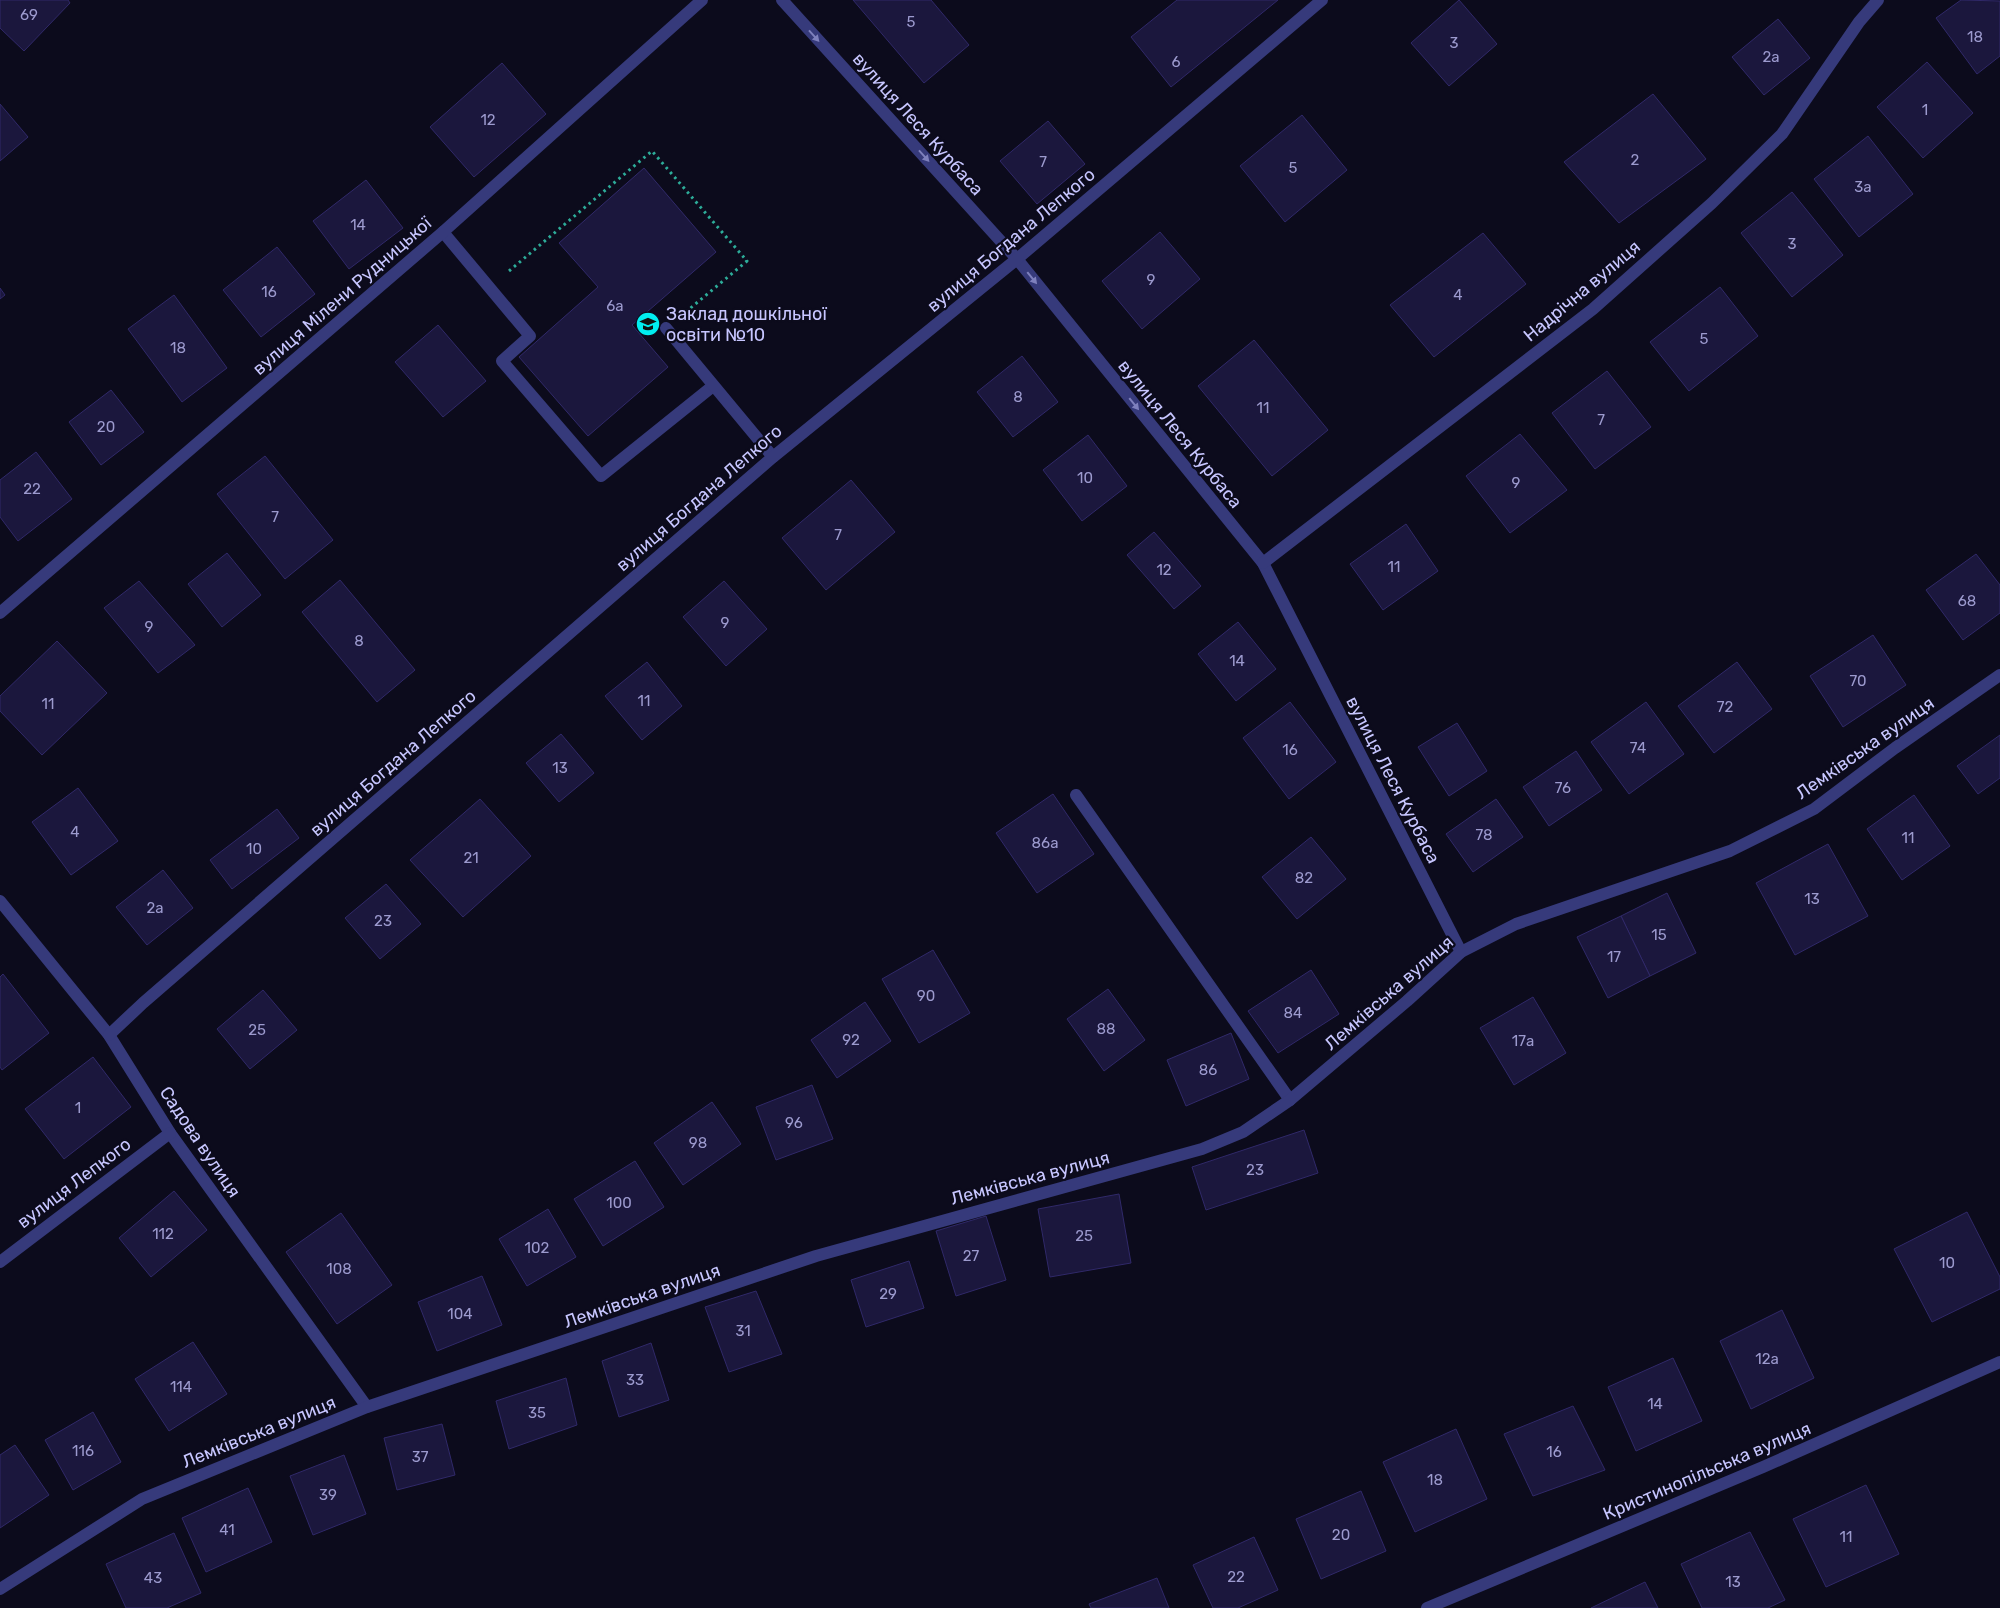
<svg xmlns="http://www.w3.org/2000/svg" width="2000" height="1608" viewBox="0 0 2000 1608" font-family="Rubik,sans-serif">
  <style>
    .building { fill: #1b173d; stroke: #302969 }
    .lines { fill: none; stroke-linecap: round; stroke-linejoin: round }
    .path { stroke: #2dac99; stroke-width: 3; stroke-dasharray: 2.5 4; stroke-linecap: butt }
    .service { stroke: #363a7b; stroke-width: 12 }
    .minor { stroke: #363a7b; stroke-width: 12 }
    .oneway { fill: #7e80bd }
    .labels { text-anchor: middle; stroke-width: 4.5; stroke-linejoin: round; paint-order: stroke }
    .number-label { font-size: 15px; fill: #9c9ace }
    .street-label { font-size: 18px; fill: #c7c6ff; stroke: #0c0b1c }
    .poi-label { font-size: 18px; fill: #c7c6ff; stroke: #0c0b1c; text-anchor: start }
  </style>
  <rect width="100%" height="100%" fill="#0c0b1c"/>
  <!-- building -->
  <g class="building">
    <polygon points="0,0 68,0 70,3 24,51 0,28"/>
    <polygon points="853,0 931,0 969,45 924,83"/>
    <polygon points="1177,0 1278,0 1171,87 1131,37"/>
    <polygon points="1459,0 1497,44 1449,86 1411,43"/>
    <polygon points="1961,0 2000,1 2000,56 1977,74 1936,18"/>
    <polygon points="1778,19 1810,58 1764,95 1732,57"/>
    <polygon points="1927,62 1973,113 1923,158 1877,107"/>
    <polygon points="502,63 546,114 474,177 430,127"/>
    <polygon points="1653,94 1706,159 1619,223 1564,162"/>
    <polygon points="0,104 28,137 0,161"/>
    <polygon points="1302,115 1347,170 1285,222 1240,166"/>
    <polygon points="1048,121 1085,164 1037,204 1000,161"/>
    <polygon points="1868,136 1913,194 1859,237 1814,179"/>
    <polygon points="644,168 716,252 632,325 668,367 588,436 519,357 598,287 559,243"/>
    <polygon points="366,180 403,228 349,269 313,221"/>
    <polygon points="1792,192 1843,255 1792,297 1741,233"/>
    <polygon points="1160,232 1200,279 1142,329 1102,281"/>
    <polygon points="1483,233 1526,284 1434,357 1390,305"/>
    <polygon points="277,247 315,294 261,337 223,290"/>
    <polygon points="1720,287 1758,336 1689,391 1650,342"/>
    <polygon points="0,288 5,295 0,299"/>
    <polygon points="174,295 227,368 182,402 128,329"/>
    <polygon points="438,325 486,381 443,417 395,362"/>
    <polygon points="1254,340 1328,430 1272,476 1198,386"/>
    <polygon points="1022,356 1058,402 1013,437 977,392"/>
    <polygon points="1607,371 1651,427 1595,469 1552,413"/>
    <polygon points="111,390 144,432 101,465 69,422"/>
    <polygon points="1520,434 1567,490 1510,533 1466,476"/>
    <polygon points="1088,435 1127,486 1082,521 1043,470"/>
    <polygon points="36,452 72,499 18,541 0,517 0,480"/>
    <polygon points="265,456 333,540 285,579 217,494"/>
    <polygon points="851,480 895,532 826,590 782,538"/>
    <polygon points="1406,524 1438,571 1383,610 1350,564"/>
    <polygon points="1154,532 1201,586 1174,609 1127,555"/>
    <polygon points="227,553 261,595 222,627 188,584"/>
    <polygon points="1976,554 2000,585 2000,613 1963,640 1926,590"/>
    <polygon points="340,580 415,670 377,702 302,612"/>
    <polygon points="139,581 195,645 158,673 104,608"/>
    <polygon points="724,581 767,629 726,666 683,617"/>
    <polygon points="1238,622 1276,669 1236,701 1198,654"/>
    <polygon points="1873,635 1906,685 1843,727 1810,676"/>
    <polygon points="57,641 107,693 42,755 0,711 0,696"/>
    <polygon points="647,662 682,706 642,740 605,696"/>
    <polygon points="1737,662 1772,709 1714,753 1678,706"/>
    <polygon points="1290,702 1336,762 1289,799 1243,738"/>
    <polygon points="1646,702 1684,754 1629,794 1591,742"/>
    <polygon points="1457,723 1487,771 1449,796 1418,747"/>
    <polygon points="561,734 594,773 559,802 526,763"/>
    <polygon points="2000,735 2000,778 1978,794 1957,766"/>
    <polygon points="1576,751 1602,790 1549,826 1523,787"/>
    <polygon points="78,788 118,841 71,875 32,822"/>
    <polygon points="1053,794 1094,854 1037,893 996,833"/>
    <polygon points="1914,795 1950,846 1902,880 1867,829"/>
    <polygon points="480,799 531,856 463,917 410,860"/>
    <polygon points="1496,799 1523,837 1473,872 1446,834"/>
    <polygon points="277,809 299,838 232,889 210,860"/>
    <polygon points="1311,837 1346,879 1297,919 1262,877"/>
    <polygon points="1828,844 1868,916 1795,955 1756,883"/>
    <polygon points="163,870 193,908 147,945 116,907"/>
    <polygon points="386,884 421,924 380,959 345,918"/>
    <polygon points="1667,893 1696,953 1650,976 1621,916"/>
    <polygon points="1621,916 1650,976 1608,998 1577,937"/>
    <polygon points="933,950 970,1013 919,1043 882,979"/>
    <polygon points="1311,970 1339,1014 1278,1053 1248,1011"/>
    <polygon points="3,974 49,1033 2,1070 0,1067 0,977"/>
    <polygon points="1108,989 1145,1040 1104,1071 1067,1019"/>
    <polygon points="263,990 297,1030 250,1069 217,1029"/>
    <polygon points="1533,997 1566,1053 1514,1085 1480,1028"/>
    <polygon points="865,1002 891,1041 837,1078 811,1040"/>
    <polygon points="1231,1033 1249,1079 1186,1106 1167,1060"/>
    <polygon points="93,1057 131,1107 64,1159 25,1109"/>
    <polygon points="812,1085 833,1139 776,1160 756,1107"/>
    <polygon points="712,1102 741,1144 683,1185 654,1143"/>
    <polygon points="1304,1130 1318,1173 1206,1210 1192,1167"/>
    <polygon points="635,1161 664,1207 603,1246 574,1199"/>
    <polygon points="174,1191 207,1230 151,1277 119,1238"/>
    <polygon points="1119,1194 1131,1263 1050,1277 1038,1209"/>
    <polygon points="548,1209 576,1257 527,1286 499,1239"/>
    <polygon points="1967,1212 2000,1277 2000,1289 1932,1322 1894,1249"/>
    <polygon points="341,1213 392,1285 337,1324 286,1252"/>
    <polygon points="986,1216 1006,1280 956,1296 936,1231"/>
    <polygon points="909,1261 924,1308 866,1327 851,1280"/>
    <polygon points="482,1276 502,1325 437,1351 418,1302"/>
    <polygon points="756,1291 782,1354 729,1372 705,1307"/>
    <polygon points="1782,1310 1814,1378 1751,1409 1720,1341"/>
    <polygon points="193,1342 227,1394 169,1431 135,1379"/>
    <polygon points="651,1343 669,1400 619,1417 602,1361"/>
    <polygon points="1673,1358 1702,1421 1636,1451 1608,1387"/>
    <polygon points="566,1378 577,1425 509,1449 496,1401"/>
    <polygon points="1573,1406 1605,1470 1533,1496 1504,1434"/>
    <polygon points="93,1412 121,1462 73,1490 45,1440"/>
    <polygon points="442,1424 455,1475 397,1490 384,1438"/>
    <polygon points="1456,1429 1487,1499 1415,1532 1383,1462"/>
    <polygon points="15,1445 49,1495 0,1528 0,1455"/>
    <polygon points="344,1455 366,1514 313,1535 290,1476"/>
    <polygon points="1866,1485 1899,1554 1826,1587 1793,1519"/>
    <polygon points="248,1488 272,1542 206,1572 182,1518"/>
    <polygon points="1361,1491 1386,1551 1321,1579 1296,1519"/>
    <polygon points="1750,1532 1785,1600 1768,1608 1702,1608 1681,1564"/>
    <polygon points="174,1533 201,1593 167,1608 126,1608 106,1564"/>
    <polygon points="1254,1537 1278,1590 1238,1608 1213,1608 1193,1565"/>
    <polygon points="1157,1578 1169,1608 1091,1608 1089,1604"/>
    <polygon points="1645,1582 1658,1608 1591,1608"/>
  </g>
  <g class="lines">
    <!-- path -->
    <polyline class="path" points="509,271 652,151 747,261 687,311"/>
    <!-- service -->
    <g class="service">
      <polyline points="443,232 530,336 502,361 601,476 713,386"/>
      <polyline points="666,328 773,457"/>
      <polyline points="1076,795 1290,1100"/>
    </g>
    <!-- minor -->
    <g class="minor">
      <polyline points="782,0 1017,259 1263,563 1461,952"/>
      <polyline points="1263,563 1593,309 1712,203 1782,134 1859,22 1878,0"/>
      <polyline points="0,613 443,232 702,0"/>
      <polyline points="0,901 109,1035 170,1133 367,1407"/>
      <polyline points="109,1035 143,1003 773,457 1017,259 1322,0"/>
      <polyline points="0,1262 170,1133"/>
      <polyline points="0,1589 142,1499 367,1407 816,1256 1202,1149 1243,1132 1290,1100 1407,1001 1461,952 1516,924 1730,851 1814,809 1895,748 2000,675"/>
      <polyline points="1427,1608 1763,1467 2000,1362"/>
    </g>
  </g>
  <!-- one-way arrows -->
  <defs><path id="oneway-solid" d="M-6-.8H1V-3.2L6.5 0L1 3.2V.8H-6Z" transform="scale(1.25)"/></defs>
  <g class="oneway">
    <use href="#oneway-solid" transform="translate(814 36) rotate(48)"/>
    <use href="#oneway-solid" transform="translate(924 156) rotate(48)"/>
    <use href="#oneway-solid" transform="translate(1032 278) rotate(51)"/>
    <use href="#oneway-solid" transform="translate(1134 404) rotate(51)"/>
  </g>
  <!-- icons -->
  <defs>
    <g id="school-disc" transform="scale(1.25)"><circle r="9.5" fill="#01eef0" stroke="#0c0b1c"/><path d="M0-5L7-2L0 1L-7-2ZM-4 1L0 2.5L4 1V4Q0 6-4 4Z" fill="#111"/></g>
  </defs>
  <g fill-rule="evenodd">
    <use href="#school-disc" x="648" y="324"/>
  </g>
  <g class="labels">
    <!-- number labels -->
    <g class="number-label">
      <text x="29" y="20">69</text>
      <text x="911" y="27">5</text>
      <text x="1975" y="42">18</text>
      <text x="1454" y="48">3</text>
      <text x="1771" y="62">2а</text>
      <text x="1176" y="67">6</text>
      <text x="1925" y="115">1</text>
      <text x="488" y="125">12</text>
      <text x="1635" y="165">2</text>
      <text x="1043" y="167">7</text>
      <text x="1293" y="173">5</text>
      <text x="1863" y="192">3а</text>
      <text x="358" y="230">14</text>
      <text x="1792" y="249">3</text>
      <text x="1151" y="285">9</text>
      <text x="269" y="297">16</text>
      <text x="1458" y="300">4</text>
      <text x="615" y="311">6а</text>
      <text x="1704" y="344">5</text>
      <text x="178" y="353">18</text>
      <text x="1018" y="402">8</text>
      <text x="1263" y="413">11</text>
      <text x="1601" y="425">7</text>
      <text x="106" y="432">20</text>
      <text x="1085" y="483">10</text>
      <text x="1516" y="488">9</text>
      <text x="32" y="494">22</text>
      <text x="275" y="522">7</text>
      <text x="838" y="540">7</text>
      <text x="1394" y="572">11</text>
      <text x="1164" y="575">12</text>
      <text x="1967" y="606">68</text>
      <text x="725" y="628">9</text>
      <text x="149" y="632">9</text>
      <text x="359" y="646">8</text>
      <text x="1237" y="666">14</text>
      <text x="1858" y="686">70</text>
      <text x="644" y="706">11</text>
      <text x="48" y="709">11</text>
      <text x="1725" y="712">72</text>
      <text x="1638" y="753">74</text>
      <text x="1290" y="755">16</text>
      <text x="560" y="773">13</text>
      <text x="1563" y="793">76</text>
      <text x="75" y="837">4</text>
      <text x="1484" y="840">78</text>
      <text x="1908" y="843">11</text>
      <text x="1045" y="848">86а</text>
      <text x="254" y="854">10</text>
      <text x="471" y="863">21</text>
      <text x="1304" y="883">82</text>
      <text x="1812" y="904">13</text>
      <text x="155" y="913">2а</text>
      <text x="383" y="926">23</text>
      <text x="1659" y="940">15</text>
      <text x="1614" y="962">17</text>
      <text x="926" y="1001">90</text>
      <text x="1293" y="1018">84</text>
      <text x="1106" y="1034">88</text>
      <text x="257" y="1035">25</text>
      <text x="851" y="1045">92</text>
      <text x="1523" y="1046">17а</text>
      <text x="1208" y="1075">86</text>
      <text x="78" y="1113">1</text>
      <text x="794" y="1128">96</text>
      <text x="698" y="1148">98</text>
      <text x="1255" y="1175">23</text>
      <text x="619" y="1208">100</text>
      <text x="163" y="1239">112</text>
      <text x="1084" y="1241">25</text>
      <text x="537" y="1253">102</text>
      <text x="971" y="1261">27</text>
      <text x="1947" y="1268">10</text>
      <text x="339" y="1274">108</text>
      <text x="888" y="1299">29</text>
      <text x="460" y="1319">104</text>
      <text x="743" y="1336">31</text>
      <text x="1767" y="1364">12а</text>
      <text x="635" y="1385">33</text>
      <text x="181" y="1392">114</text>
      <text x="1655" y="1409">14</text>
      <text x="537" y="1418">35</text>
      <text x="83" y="1456">116</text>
      <text x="1554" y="1457">16</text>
      <text x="420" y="1462">37</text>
      <text x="1435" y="1485">18</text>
      <text x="328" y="1500">39</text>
      <text x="227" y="1535">41</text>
      <text x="1341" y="1540">20</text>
      <text x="1846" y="1542">11</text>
      <text x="1236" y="1582">22</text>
      <text x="153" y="1583">43</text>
      <text x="1733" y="1587">13</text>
    </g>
    <!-- street labels -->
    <g class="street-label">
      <text transform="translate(918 124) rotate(48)" y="6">вулиця Леся Курбаса</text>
      <text transform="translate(1011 240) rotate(-40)" y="6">вулиця Богдана Лепкого</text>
      <text transform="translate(1582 291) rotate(-40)" y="6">Надрічна вулиця</text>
      <text transform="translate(342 296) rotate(-41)" y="6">вулиця Мілени Рудницької</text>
      <text transform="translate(1180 434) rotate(51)" y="6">вулиця Леся Курбаса</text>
      <text transform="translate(699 498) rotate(-41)" y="6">вулиця Богдана Лепкого</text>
      <text transform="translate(1865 748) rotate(-35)" y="6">Лемківська вулиця</text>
      <text transform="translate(393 763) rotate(-41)" y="6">вулиця Богдана Лепкого</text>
      <text transform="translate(1393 780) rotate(63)" y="6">вулиця Леся Курбаса</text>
      <text transform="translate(1389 993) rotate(-41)" y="6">Лемківська вулиця</text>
      <text transform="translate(200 1142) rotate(56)" y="6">Садова вулиця</text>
      <text transform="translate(1030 1178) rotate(-15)" y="6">Лемківська вулиця</text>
      <text transform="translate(74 1183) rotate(-37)" y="6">вулиця Лепкого</text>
      <text transform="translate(642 1296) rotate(-19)" y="6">Лемківська вулиця</text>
      <text transform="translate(259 1432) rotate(-22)" y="6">Лемківська вулиця</text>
      <text transform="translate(1707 1471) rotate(-23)" y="6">Кристинопільська вулиця</text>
    </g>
    <!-- poi labels -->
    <g class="poi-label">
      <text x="666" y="320">Заклад дошкільної<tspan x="666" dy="21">освіти №10</tspan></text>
    </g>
  </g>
</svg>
